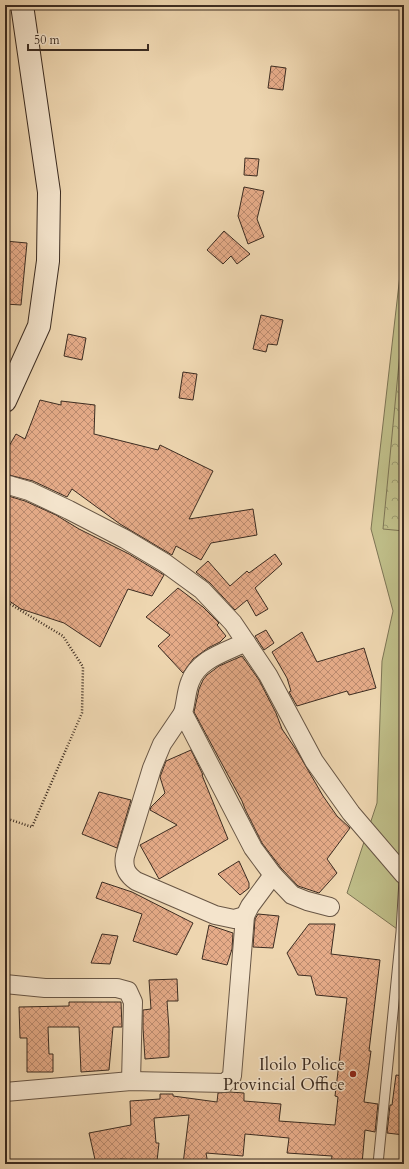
<svg xmlns="http://www.w3.org/2000/svg" width="409" height="1169" viewBox="0 0 409 1169" font-family="Cardo,serif">
  <style>
    .green { fill: #bebc87; stroke: #7d7454 }
    .forest { fill: url(#forest-crowns); stroke: #7d7454 }
    .building { fill: url(#building-cross-hatch); stroke: #3c2c21 }
    .lines { fill: none; stroke-linecap: round; stroke-linejoin: round }
    .lane-casing { stroke: #685645; stroke-width: 11 }
    .street-casing { stroke: #685645; stroke-width: 20 }
    .secondary-casing { stroke: #3c2c21; stroke-width: 24 }
    .path { stroke: #3c2c21; stroke-width: 2.5; stroke-dasharray: 1 2; stroke-linecap: butt }
    .lane { stroke: #f4e4cc; stroke-width: 9 }
    .street { stroke: #f4e4cc; stroke-width: 18 }
    .secondary { stroke: #f4e4cc; stroke-width: 22 }
    .poi-dot { fill: #8f2418; stroke: #f4e4cc; stroke-width: 1.5 }
    .labels { text-anchor: middle; stroke-width: 3; stroke-linejoin: round; paint-order: stroke }
    .poi-label { font-size: 17px; fill: #3c2c21; stroke: #f4e4cc; text-anchor: end }
  </style>
  <defs>
    <pattern id="forest-crowns" width="20" height="18" patternUnits="userSpaceOnUse"><rect width="20" height="18" fill="#bebc87"/><path d="M2 6a3 3 0 1 1 6 0M12 15a3 3 0 1 1 6 0" fill="none" stroke="#9c996e"/></pattern>
    <pattern id="building-cross-hatch" width="8" height="8" patternUnits="userSpaceOnUse"><rect width="8" height="8" fill="#e5ab88"/><path d="M0 0l8 8M0 8l8-8" fill="none" stroke="#bb8b6f"/></pattern>
  </defs>
  <rect width="100%" height="100%" fill="#eed6b0"/>
  <filter id="stains"><feTurbulence type="fractalNoise" baseFrequency=".005" numOctaves="4"/><feColorMatrix values="0 0 0 0 .2 0 0 0 0 .09 0 0 0 0 .02 0 0 0 .5 -.17"/></filter>
  <radialGradient id="worn" r=".72"><stop offset=".6" stop-color="#630" stop-opacity="0"/><stop offset="1" stop-color="#630" stop-opacity=".3"/></radialGradient>
  <!-- green -->
  <polygon class="green" points="404,240 404,934 347,893 377,803 382,661 393,611 371,529"/>
  <!-- forest -->
  <polygon class="forest" points="404,311 404,531 383,529"/>
  <!-- building -->
  <g class="building">
    <polygon points="271,66 286,68 283,90 268,88"/>
    <polygon points="245,158 259,159 257,176 244,175"/>
    <polygon points="244,187 264,191 257,219 264,237 248,244 238,216"/>
    <polygon points="224,231 250,254 237,264 231,256 223,264 207,250"/>
    <polygon points="5,241 27,243 21,305 5,304"/>
    <polygon points="261,315 283,320 277,345 268,344 266,352 253,349"/>
    <polygon points="68,334 86,338 82,360 64,356"/>
    <polygon points="183,372 197,374 193,400 179,398"/>
    <polygon points="40,400 61,405 61,401 95,405 94,434 158,450 160,445 213,471 189,519 253,509 257,535 211,543 201,560 176,546 172,555 120,524 72,489 67,497 33,481 5,474 5,453 16,434 25,439"/>
    <polygon points="5,495 25,501 56,515 79,529 129,554 164,575 152,596 128,589 100,647 64,623 21,609 5,598"/>
    <polygon points="275,554 282,564 255,588 268,609 256,616 247,600 235,610 210,583 196,572 208,561 230,586 247,571 249,573"/>
    <polygon points="178,588 203,607 219,623 217,625 226,636 220,642 208,648 193,659 183,673 158,646 170,635 146,617"/>
    <polygon points="266,630 274,643 264,650 255,636"/>
    <polygon points="302,632 317,662 364,648 376,688 349,695 347,691 297,706 289,692 291,691 287,678 272,652"/>
    <polygon points="242,656 259,680 276,713 282,729 297,751 323,796 337,816 350,828 327,859 337,873 319,893 298,886 281,868 262,843 245,809 242,801 194,712 199,689 203,680 207,675 219,666"/>
    <polygon points="191,750 203,775 202,775 228,839 159,879 140,845 177,825 150,810 151,807 165,793 160,777 166,761"/>
    <polygon points="99,792 131,800 117,848 82,834"/>
    <polygon points="239,861 249,883 249,888 240,895 218,874"/>
    <polygon points="102,882 132,892 193,923 178,953 177,953 177,955 133,941 142,914 96,898"/>
    <polygon points="258,914 279,916 273,948 253,947 255,919"/>
    <polygon points="309,924 335,924 331,954 380,960 369,1051 371,1051 364,1102 378,1104 375,1132 365,1130 362,1164 331,1164 332,1156 287,1153 289,1138 245,1134 243,1156 206,1153 208,1164 183,1164 189,1115 154,1118 156,1143 159,1143 157,1161 120,1159 121,1164 96,1164 89,1133 131,1125 130,1101 160,1099 160,1094 173,1094 173,1096 217,1102 218,1093 230,1092 244,1093 244,1101 281,1104 279,1121 335,1125 338,1097 335,1096 347,998 316,995 311,976 298,975 287,953"/>
    <polygon points="209,925 233,933 232,949 227,965 202,959"/>
    <polygon points="102,934 118,936 110,964 91,963"/>
    <polygon points="177,979 178,1001 167,1001 169,1029 169,1057 145,1059 143,1028 143,1010 151,1009 149,980"/>
    <polygon points="69,1002 121,1002 122,1027 113,1027 109,1070 81,1072 79,1027 48,1027 49,1054 53,1054 53,1072 27,1072 27,1038 20,1038 19,1007 69,1006"/>
    <polygon points="396,1075 404,1076 404,1135 387,1133 390,1105 392,1105"/>
  </g>
  <g class="lines">
    <!-- lane casing -->
    <g class="lane-casing">
      <polyline id="lane" points="378,1164 401,932 404,880"/>
    </g>
    <!-- street casing -->
    <g class="street-casing">
      <g id="street">
        <polyline points="5,484 29,491 69,510 125,539 165,563 202,590 233,623 268,675 314,761 351,813 404,875"/>
        <path d="M246,642C226,652 198,659 190,682C186,692 186,703 183,713L253,848L273,875L292,895L307,901L330,907"/>
        <path d="M183,713L162,744L152,768L125,856C123,867 126,874 136,881L215,915L234,919L245,916"/>
        <polyline points="5,984 45,988 117,988 128,991 133,1002 131,1081"/>
        <polyline points="5,1092 131,1081 225,1083 232,1076 245,916 250,906 273,875"/>
      </g>
    </g>
    <!-- secondary casing -->
    <g class="secondary-casing">
      <polyline id="secondary" points="5,401 39,326 48,261 49,192 22,5"/>
    </g>
    <!-- path -->
    <polyline class="path" points="5,601 63,636 83,667 82,713 32,827 5,818"/>
    <!-- lane -->
    <use href="#lane" class="lane"/>
    <!-- street -->
    <use href="#street" class="street"/>
    <!-- secondary -->
    <use href="#secondary" class="secondary"/>
  </g>
  <!-- markers -->
  <circle class="poi-dot" cx="353" cy="1074" r="4"/>
  <g class="labels">
    <!-- poi labels -->
    <g class="poi-label">
      <text x="345" y="1070">Iloilo Police<tspan x="345" dy="20">Provincial Office</tspan></text>
    </g>
  </g>
  <!-- margin -->
  <rect width="409" height="1169" fill="none" stroke="#eed6b0" stroke-width="20"/>
  <rect x="6" y="6" width="397" height="1157" fill="none" stroke="#3c2c21" stroke-width="2"/>
  <rect x="10" y="10" width="389" height="1149" fill="none" stroke="#3c2c21"/>
  <!-- scale -->
  <path d="M28 44v6h120v-6" fill="none" stroke="#3c2c21" stroke-width="2"/>
  <text x="34" y="44" font-size="12" fill="#3c2c21" stroke="#f4e4cc" stroke-width="3" paint-order="stroke">50 m</text>
  <rect width="100%" height="100%" filter="url(#stains)"/>
  <rect width="100%" height="100%" fill="url(#worn)"/>
</svg>
